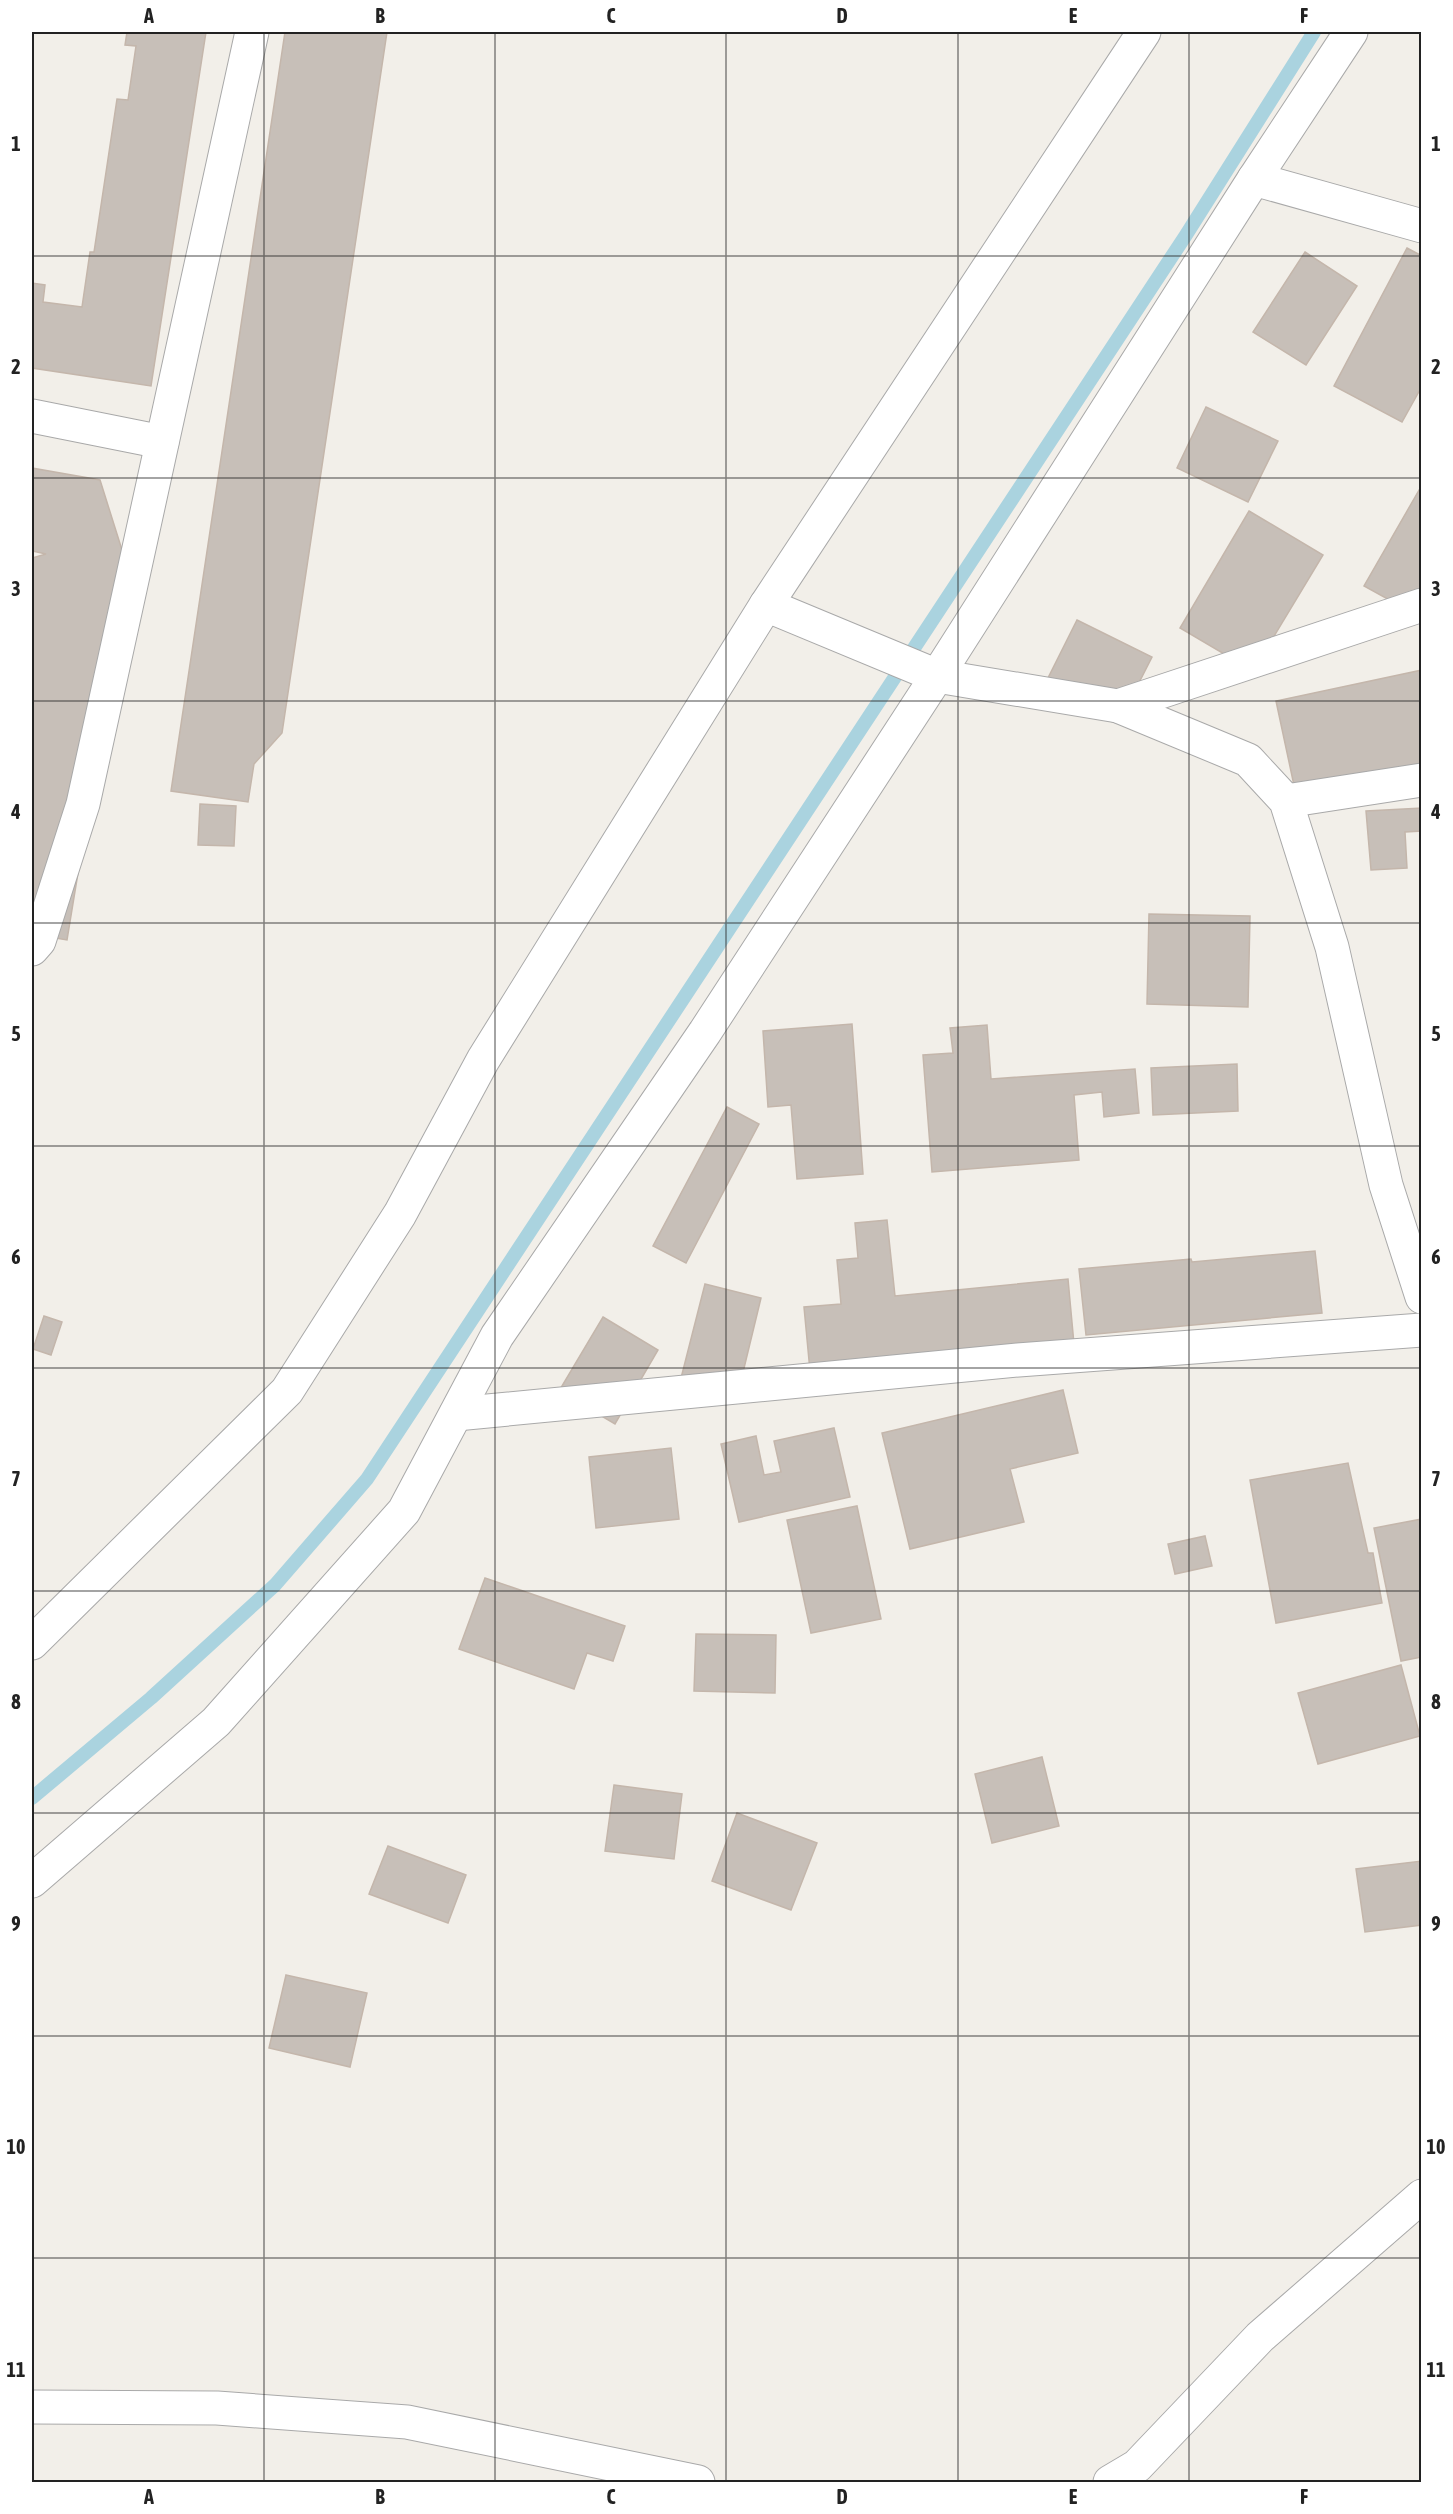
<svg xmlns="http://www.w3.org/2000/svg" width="1453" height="2514" viewBox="0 0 1453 2514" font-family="'Asap Condensed',sans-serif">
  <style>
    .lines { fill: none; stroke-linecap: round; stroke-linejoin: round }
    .stream { stroke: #aad3df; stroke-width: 14 }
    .building { fill: #c7bfb8; stroke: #c4b6ab; stroke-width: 1.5 }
    .street-casing { stroke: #a9a9a9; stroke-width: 35 }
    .street { stroke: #fff; stroke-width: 33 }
    .grid { fill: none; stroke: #222; stroke-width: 1.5; stroke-opacity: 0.55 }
    .neatline { fill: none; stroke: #222; stroke-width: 2 }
    .grid-label { font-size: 20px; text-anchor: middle; font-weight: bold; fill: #222 }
  </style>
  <rect width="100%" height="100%" fill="#f2efe9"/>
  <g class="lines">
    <!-- stream -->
    <polyline class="stream" points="32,1798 151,1698 275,1585 367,1479 1186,235 1314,32"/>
  </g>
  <!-- building -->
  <g class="building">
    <polygon points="127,32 206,32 151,386 32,368 32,283 45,285 43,302 82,307 90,252 94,252 117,99 128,100 136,46 125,45"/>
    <polygon points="285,32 387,32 282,733 254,764 248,802 171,791"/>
    <polygon points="1407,248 1422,256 1422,386 1402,422 1334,386"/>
    <polygon points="1305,252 1357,286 1306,365 1253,332"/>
    <polygon points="1206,407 1278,441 1248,502 1177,468"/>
    <polygon points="32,468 100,480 128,569 67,940 32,934 32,558 46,554 32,551"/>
    <polygon points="1422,485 1422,618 1364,586"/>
    <polygon points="1249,511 1323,555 1253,671 1180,628"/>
    <polygon points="1077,620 1152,657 1123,714 1048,678"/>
    <polygon points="1422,670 1422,763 1295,790 1276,701"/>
    <polygon points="200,804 236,806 234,846 198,845"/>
    <polygon points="1422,808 1422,831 1405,832 1407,868 1371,870 1366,811"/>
    <polygon points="1149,914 1250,916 1248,1007 1147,1004"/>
    <polygon points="852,1024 863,1174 797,1179 791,1105 768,1107 763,1031"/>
    <polygon points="987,1025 991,1079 1135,1069 1139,1113 1104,1117 1102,1092 1074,1095 1079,1160 932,1172 923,1055 953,1053 950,1028"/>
    <polygon points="1237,1064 1238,1111 1153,1115 1151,1068"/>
    <polygon points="727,1107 759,1124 686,1263 653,1246"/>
    <polygon points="887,1220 895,1296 1068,1279 1074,1344 810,1371 804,1307 841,1304 837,1260 858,1258 855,1223"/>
    <polygon points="1315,1251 1322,1313 1086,1335 1079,1269 1191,1259 1192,1262"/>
    <polygon points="705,1284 761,1298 737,1397 680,1382"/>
    <polygon points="44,1316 62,1322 51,1355 33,1349"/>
    <polygon points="603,1317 658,1350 615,1424 559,1391"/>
    <polygon points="1063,1390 1078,1453 1010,1469 1024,1522 910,1549 882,1433"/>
    <polygon points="834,1428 850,1497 739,1522 721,1444 756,1436 764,1475 781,1472 774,1441"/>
    <polygon points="671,1448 679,1519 596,1528 589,1457"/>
    <polygon points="1348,1463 1368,1553 1373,1553 1382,1603 1276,1623 1250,1480"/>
    <polygon points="857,1506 881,1619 811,1633 787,1520"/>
    <polygon points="1422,1519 1422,1657 1401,1661 1374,1528"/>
    <polygon points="1205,1536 1212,1566 1175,1574 1168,1544"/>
    <polygon points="485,1578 625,1626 613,1661 587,1653 574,1689 459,1649"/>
    <polygon points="696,1634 776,1635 775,1693 694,1691"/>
    <polygon points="1401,1665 1420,1736 1318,1764 1298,1693"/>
    <polygon points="1042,1757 1059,1826 992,1843 975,1774"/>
    <polygon points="614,1785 682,1794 674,1859 605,1851"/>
    <polygon points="737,1813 817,1843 791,1910 712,1881"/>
    <polygon points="388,1846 466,1875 448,1923 369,1894"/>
    <polygon points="1422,1861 1422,1925 1365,1932 1356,1869"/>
    <polygon points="286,1975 367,1993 350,2067 269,2048"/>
  </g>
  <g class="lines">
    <!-- street casing -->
    <g class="street-casing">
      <g id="street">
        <polyline points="1254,179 1422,226"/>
        <polyline points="32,416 162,442"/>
        <polyline points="766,605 937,676 1118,706 1248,760 1286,801 1332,947 1386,1185 1422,1297"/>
        <polyline points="1118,706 1422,605"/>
        <polyline points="1286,801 1422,780"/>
        <polyline points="32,949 39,941 83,804 252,32"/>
        <polyline points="456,1414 1018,1360 1422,1330"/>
        <polyline points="32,1643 287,1391 400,1214 483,1060 766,605 1144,32"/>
        <polyline points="32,1881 216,1722 404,1511 497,1336 705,1032 937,676 1254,179 1351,32"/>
        <polyline points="32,2407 217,2408 407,2422 698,2482"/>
        <polyline points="1110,2482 1137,2466 1260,2337 1422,2196"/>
      </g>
    </g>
    <!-- street -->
    <use href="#street" class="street"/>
  </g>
  <!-- grid -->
  <path class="grid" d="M264,32V2482M495,32V2482M726,32V2482M958,32V2482M1189,32V2482M32,256H1422M32,478H1422M32,701H1422M32,923H1422M32,1146H1422M32,1368H1422M32,1591H1422M32,1813H1422M32,2036H1422M32,2258H1422"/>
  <!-- border -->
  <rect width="1453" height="2514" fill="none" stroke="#ffffff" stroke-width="66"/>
  <rect x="33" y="33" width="1387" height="2448" class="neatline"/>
  <g class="grid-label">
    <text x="149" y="23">A</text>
    <text x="380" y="23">B</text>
    <text x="611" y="23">C</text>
    <text x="842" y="23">D</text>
    <text x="1073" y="23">E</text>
    <text x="1304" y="23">F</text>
    <text x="16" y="151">1</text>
    <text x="1436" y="151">1</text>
    <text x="16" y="374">2</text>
    <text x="1436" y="374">2</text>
    <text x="16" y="596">3</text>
    <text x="1436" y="596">3</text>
    <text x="16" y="819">4</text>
    <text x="1436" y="819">4</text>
    <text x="16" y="1041">5</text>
    <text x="1436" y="1041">5</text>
    <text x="16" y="1264">6</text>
    <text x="1436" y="1264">6</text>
    <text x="16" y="1486">7</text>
    <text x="1436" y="1486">7</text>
    <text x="16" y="1709">8</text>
    <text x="1436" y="1709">8</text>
    <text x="16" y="1931">9</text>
    <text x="1436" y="1931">9</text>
    <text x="16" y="2154">10</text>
    <text x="1436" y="2154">10</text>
    <text x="16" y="2377">11</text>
    <text x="1436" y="2377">11</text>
    <text x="149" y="2504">A</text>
    <text x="380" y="2504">B</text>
    <text x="611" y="2504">C</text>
    <text x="842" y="2504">D</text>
    <text x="1073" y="2504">E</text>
    <text x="1304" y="2504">F</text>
  </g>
</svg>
